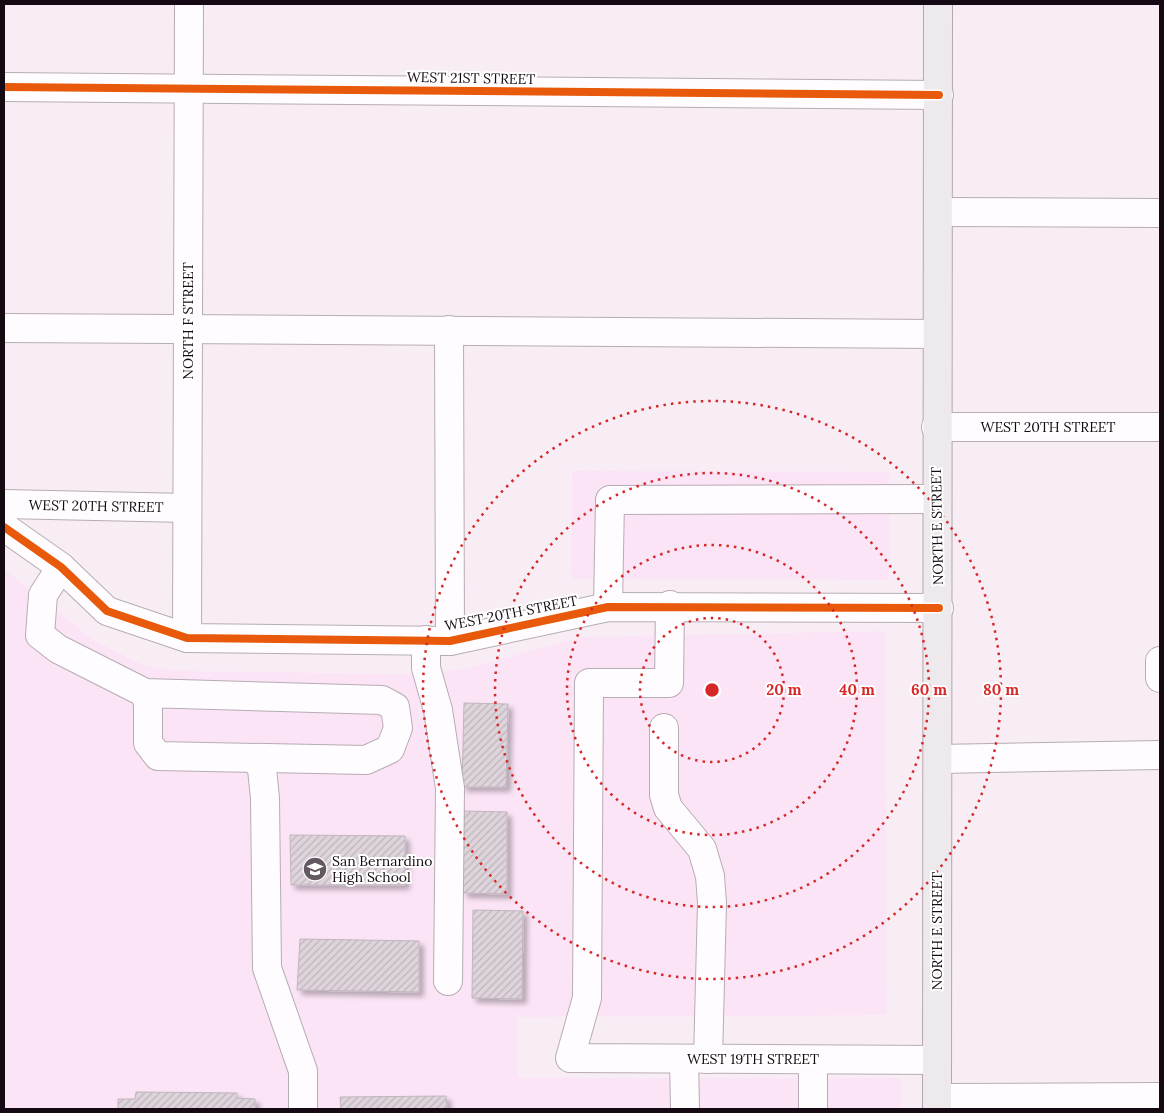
<svg xmlns="http://www.w3.org/2000/svg" width="1164" height="1113" viewBox="0 0 1164 1113" font-family="Lora,serif">
  <style>
    .built { fill: #fbe4f6 }
    .building { fill: url(#building-hatch); stroke: #c0b5bd; filter: url(#shadow) }
    .lines { fill: none; stroke-linecap: round; stroke-linejoin: round }
    .minor-casing { stroke: #b7acb4; stroke-width: 30 }
    .major-casing { stroke: #b3a6b0; stroke-width: 30 }
    .minor { stroke: #fefcfe; stroke-width: 28 }
    .major { stroke: #eee9ed; stroke-width: 28 }
    .cycleway-casing { stroke: #fff; stroke-width: 11 }
    .cycleway { stroke: #e8590c; stroke-width: 8 }
    .ring { fill: none; stroke: #d62828; stroke-width: 2.5; stroke-dasharray: 2.5 5 }
    .labels { text-anchor: middle; stroke-width: 4; stroke-linejoin: round; paint-order: stroke }
    .street-label { font-size: 14px; fill: #150a13; stroke: #fff }
    .poi-label { font-size: 14px; fill: #150a13; stroke: #fff; text-anchor: start }
    .centre { fill: #d62828; stroke: #fff; stroke-width: 2.5 }
    .ring-label { font-size: 15px; text-anchor: middle; font-weight: bold; fill: #d62828; stroke: #fff; stroke-width: 4; stroke-linejoin: round; paint-order: stroke }
  </style>
  <defs>
    <pattern id="building-hatch" width="6" height="6" patternUnits="userSpaceOnUse" patternTransform="scale(1.25)"><rect width="6" height="6" fill="#dfd4dc"/><path d="M-1 1l2-2M0 6l6-6M5 7l2-2" fill="none" stroke="#beb5bc"/></pattern>
    <filter id="shadow"><feDropShadow dx="4.5" dy="4.5" stdDeviation="2.5" flood-color="#0004"/></filter>
  </defs>
  <rect width="100%" height="100%" fill="#f8edf5"/>
  <!-- built -->
  <g class="built">
    <polygon points="572,471 889,472 889,580 571,579"/>
    <polygon points="4,569 95,641 141,664 174,671 403,674 465,669 581,637 885,631 887,1015 517,1017 517,1078 901,1078 901,1109 4,1109"/>
  </g>
  <!-- building -->
  <g class="building">
    <polygon points="464,703 508,704 506,787 462,787"/>
    <polygon points="464,811 507,812 507,894 463,893"/>
    <polygon points="290,835 405,836 405,885 291,885"/>
    <polygon points="473,910 523,911 522,999 472,998"/>
    <polygon points="300,939 419,941 419,992 297,990"/>
    <polygon points="136,1092 237,1093 237,1098 255,1099 255,1109 118,1109 118,1099 135,1099"/>
    <polygon points="446,1096 447,1109 341,1109 340,1097"/>
  </g>
  <g class="lines">
    <!-- minor casing -->
    <g class="minor-casing">
      <g id="minor">
        <polyline points="4,87 939,95"/>
        <polyline points="938,212 1160,213"/>
        <polyline points="4,328 937,334"/>
        <polyline points="449,330 450,641"/>
        <polyline points="936,427 1160,427"/>
        <polyline points="4,504 187,508"/>
        <polyline points="4,527 61,567 107,611 187,638 450,641 608,607 939,608"/>
        <polyline points="61,567 43,595 40,635 58,649 145,693 382,700 395,707 398,728 390,749 366,760 158,756 148,743 148,704 145,693"/>
        <polyline points="670,605 669,683 589,683 587,998 570,1058 937,1060"/>
        <polyline points="608,607 610,500 937,499"/>
        <polyline points="187,638 189,4"/>
        <polyline points="426,640 426,668 438,710 450,788 448,981"/>
        <polyline points="1160,661 1160,678"/>
        <polyline points="664,728 664,795 668,808 702,849 710,876 712,903 708,1059"/>
        <polyline points="255,758 262,769 265,798 267,968 303,1071 303,1109"/>
        <polyline points="938,759 1160,755"/>
        <polyline points="684,1059 685,1109"/>
        <polyline points="813,1060 813,1109"/>
        <polyline points="937,1098 1160,1097"/>
      </g>
    </g>
    <!-- major casing -->
    <g class="major-casing">
      <polyline id="major" points="937,1109 938,4"/>
    </g>
    <!-- minor -->
    <use href="#minor" class="minor"/>
    <!-- major -->
    <use href="#major" class="major"/>
    <!-- cycleway casing -->
    <g class="cycleway-casing">
      <g id="cycleway">
        <polyline points="4,87 939,95"/>
        <polyline points="4,527 61,567 107,611 187,638 450,641 608,607 939,608"/>
      </g>
    </g>
    <!-- cycleway -->
    <use href="#cycleway" class="cycleway"/>
  </g>
  <!-- distance rings -->
  <g class="ring">
    <circle cx="712" cy="690" r="72"/>
    <circle cx="712" cy="690" r="145"/>
    <circle cx="712" cy="690" r="217"/>
    <circle cx="712" cy="690" r="289"/>
  </g>
  <!-- icons -->
  <defs>
    <g id="school-disc" transform="scale(1.25)"><circle r="9.5" fill="#645962" stroke="#fff"/><path d="M0-5L7-2L0 1L-7-2ZM-4 1L0 2.5L4 1V4Q0 6-4 4Z" fill="#fff"/></g>
  </defs>
  <g fill-rule="evenodd">
    <use href="#school-disc" x="315" y="869"/>
  </g>
  <g class="labels">
    <!-- street labels -->
    <g class="street-label">
      <text transform="translate(471 78) rotate(1)" y="5">WEST 21ST STREET</text>
      <text transform="translate(188 321) rotate(-90)" y="5">NORTH F STREET</text>
      <text x="1048" y="432">WEST 20TH STREET</text>
      <text transform="translate(96 506) rotate(1)" y="5">WEST 20TH STREET</text>
      <text transform="translate(937 526) rotate(-91)" y="5">NORTH E STREET</text>
      <text transform="translate(511 613) rotate(-11)" y="5">WEST 20TH STREET</text>
      <text transform="translate(937 931) rotate(-90)" y="5">NORTH E STREET</text>
      <text x="753" y="1064">WEST 19TH STREET</text>
    </g>
    <!-- poi labels -->
    <g class="poi-label">
      <text x="332" y="866">San Bernardino<tspan x="332" dy="16">High School</tspan></text>
    </g>
  </g>
  <circle cx="712" cy="690" r="8" class="centre"/>
  <g class="ring-label">
    <text x="784" y="695">20 m</text>
    <text x="857" y="695">40 m</text>
    <text x="929" y="695">60 m</text>
    <text x="1001" y="695">80 m</text>
  </g>
  <!-- border -->
  <rect width="1164" height="1113" fill="none" stroke="#150a13" stroke-width="10"/>
</svg>
